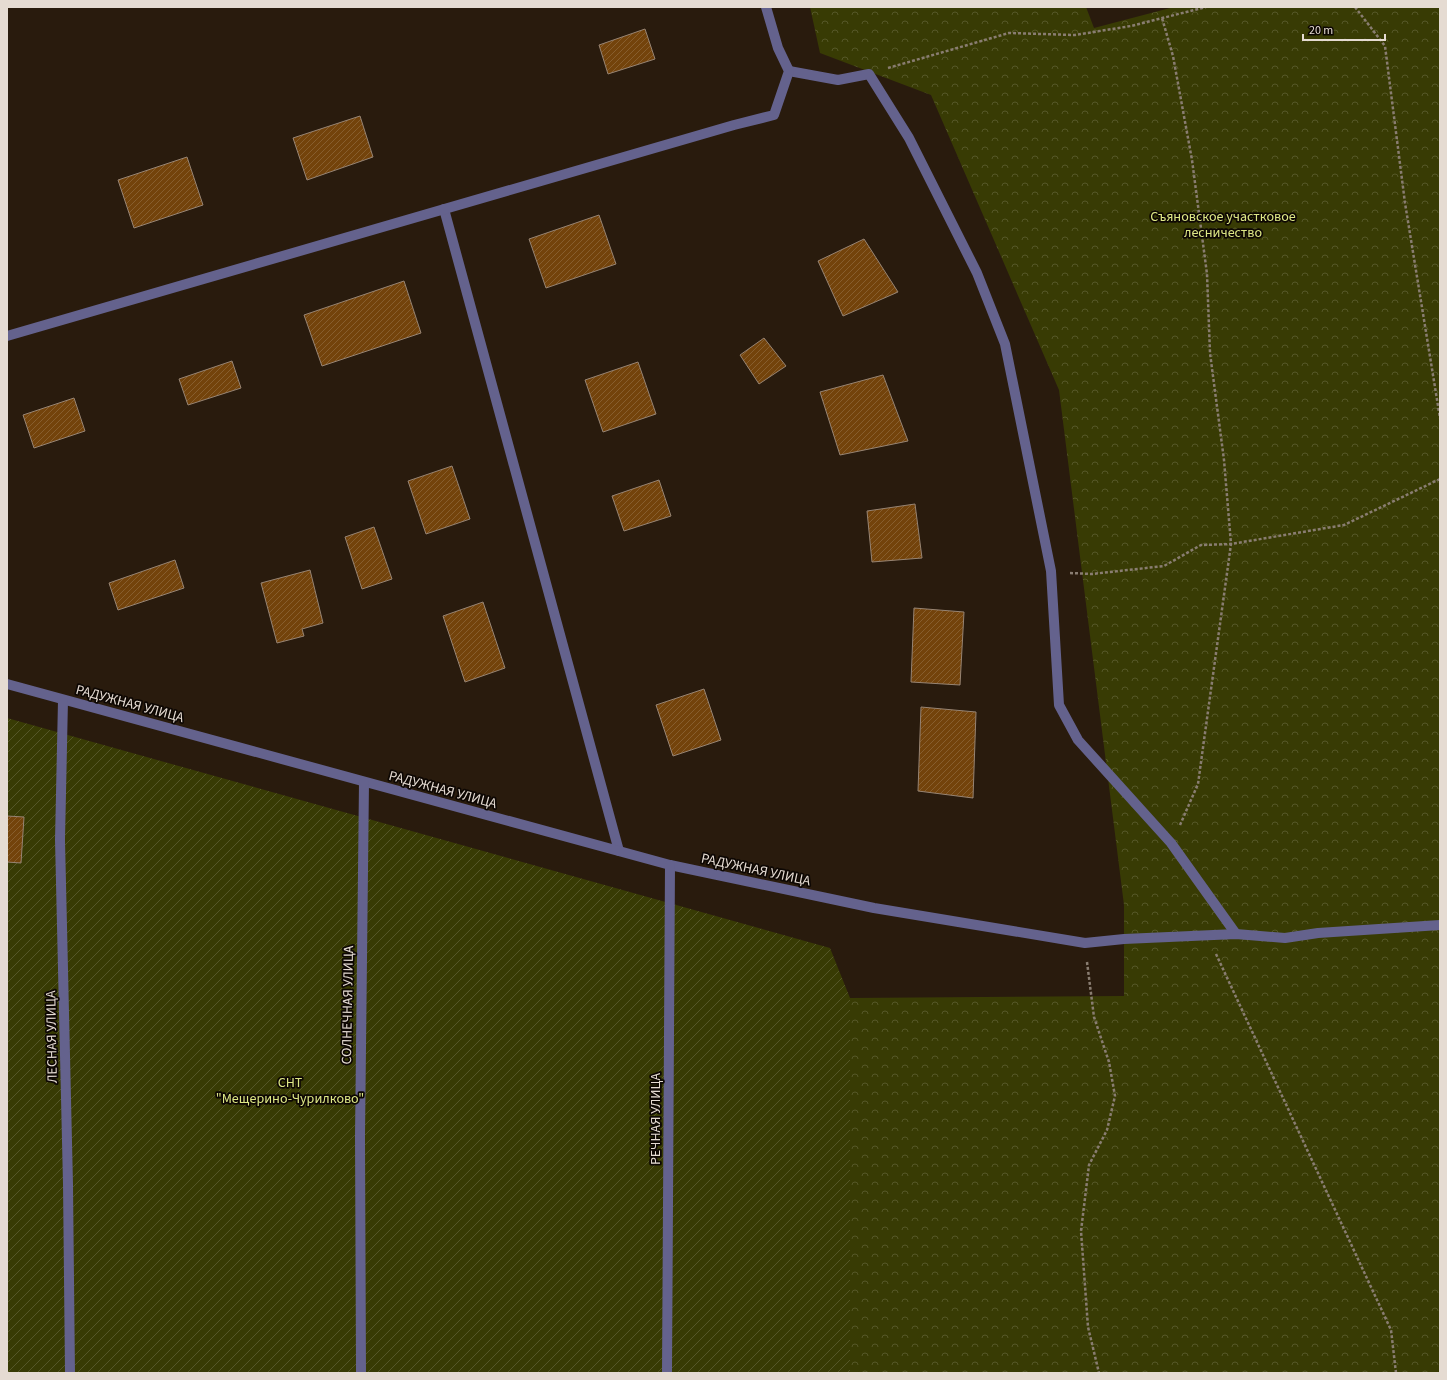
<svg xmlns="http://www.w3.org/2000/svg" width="1447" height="1380" viewBox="0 0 1447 1380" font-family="'Source Sans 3',sans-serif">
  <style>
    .forest { fill: url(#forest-crowns) }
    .garden { fill: url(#garden-furrows) }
    .building { fill: url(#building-hatch); stroke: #978473 }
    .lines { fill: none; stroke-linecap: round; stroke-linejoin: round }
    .path { stroke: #897d71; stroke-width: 2.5; stroke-dasharray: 3 2; stroke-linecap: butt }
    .minor { stroke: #64628d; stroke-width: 10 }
    .labels { text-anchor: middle; stroke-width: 3.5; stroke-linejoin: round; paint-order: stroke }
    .park-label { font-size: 14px; fill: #dee886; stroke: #0d0703 }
    .street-label { font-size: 14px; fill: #e5dbd2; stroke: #0d0703 }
  </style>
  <defs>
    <pattern id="forest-crowns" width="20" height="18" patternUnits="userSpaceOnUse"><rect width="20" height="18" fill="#383b04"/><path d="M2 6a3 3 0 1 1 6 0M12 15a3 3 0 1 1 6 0" fill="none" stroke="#555728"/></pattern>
    <pattern id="garden-furrows" width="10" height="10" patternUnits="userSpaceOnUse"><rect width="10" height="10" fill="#383b04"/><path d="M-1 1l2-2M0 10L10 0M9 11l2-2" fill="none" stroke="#555728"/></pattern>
    <pattern id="building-hatch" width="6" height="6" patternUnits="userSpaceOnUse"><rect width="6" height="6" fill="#73430b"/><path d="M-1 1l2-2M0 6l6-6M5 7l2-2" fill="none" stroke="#875e2e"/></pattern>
  </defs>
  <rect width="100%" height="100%" fill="#291b0d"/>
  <!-- forest -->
  <polygon class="forest" points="810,7 1086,7 1094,28 1174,7 1440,7 1440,1373 850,1373 850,998 1124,996 1124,905 1059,390 931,95 820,53"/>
  <!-- garden -->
  <polygon class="garden" points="7,718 830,948 850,998 850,1373 7,1373"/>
  <!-- building -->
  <g class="building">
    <polygon points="645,29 655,59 608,74 599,45"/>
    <polygon points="360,116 373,157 307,180 293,138"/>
    <polygon points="187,157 203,205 134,228 118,180"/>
    <polygon points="599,215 616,264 546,288 529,239"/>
    <polygon points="864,239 898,292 843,316 818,261"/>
    <polygon points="404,281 421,333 322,366 304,315"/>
    <polygon points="764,338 786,366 759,384 740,355"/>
    <polygon points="232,361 241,388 188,405 179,379"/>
    <polygon points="638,362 656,414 603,432 585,380"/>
    <polygon points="883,375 908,441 840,455 820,392"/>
    <polygon points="74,398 85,431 34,448 23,415"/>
    <polygon points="452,466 470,519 426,534 408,481"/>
    <polygon points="659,480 671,516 624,531 612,496"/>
    <polygon points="915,504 922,558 872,562 867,511"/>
    <polygon points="374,527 392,579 362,589 345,537"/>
    <polygon points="175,560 184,588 118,610 109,583"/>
    <polygon points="310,570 323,623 302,629 304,636 277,643 261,583"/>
    <polygon points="483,602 505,668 465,682 443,616"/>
    <polygon points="914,608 964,612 960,685 911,682"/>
    <polygon points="704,689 721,740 673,756 656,705"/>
    <polygon points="921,707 976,712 973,798 918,791"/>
    <polygon points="7,816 24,817 21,863 7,862"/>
  </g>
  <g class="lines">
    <!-- path -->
    <g class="path">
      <polyline points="1355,7 1385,46 1405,203 1440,418"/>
      <polyline points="888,68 1009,33 1075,35 1131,26 1206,7"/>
      <polyline points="1070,573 1092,574 1164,566 1201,545 1231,544 1224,460 1210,353 1207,274 1192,160 1173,56 1162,18"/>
      <polyline points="1180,825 1198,784 1231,544 1344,525 1440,479"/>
      <polyline points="1216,954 1391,1330 1396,1373"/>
      <polyline points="1087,962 1094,1017 1109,1062 1115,1096 1107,1130 1089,1165 1081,1231 1088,1327 1099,1373"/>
    </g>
    <!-- minor -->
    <g class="minor">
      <polyline points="789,71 838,80 869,74 909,138 977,273 1005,344 1051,571 1059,705 1078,740 1171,843 1236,934"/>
      <polyline points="444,209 619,851"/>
      <polyline points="7,336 734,125 774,115 789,71 778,48 766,7"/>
      <polyline points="7,684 670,865 874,908 1085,943 1124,939 1236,934 1285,938 1318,933 1440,925"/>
      <polyline points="63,700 60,840 68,1184 70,1373"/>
      <polyline points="361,1373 360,1136 364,782"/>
      <polyline points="667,1373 670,865"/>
    </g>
  </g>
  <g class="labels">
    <!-- park labels -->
    <g class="park-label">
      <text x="1223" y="221">Съяновское участковое<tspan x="1223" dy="16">лесничество</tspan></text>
      <text x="290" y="1087">СНТ<tspan x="290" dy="16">"Мещерино-Чурилково"</tspan></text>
    </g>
    <!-- street labels -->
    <g class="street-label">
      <text transform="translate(130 703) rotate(15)" y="5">РАДУЖНАЯ УЛИЦА</text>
      <text transform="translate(443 789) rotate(15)" y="5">РАДУЖНАЯ УЛИЦА</text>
      <text transform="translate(756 869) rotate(12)" y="5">РАДУЖНАЯ УЛИЦА</text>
      <text transform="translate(347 1005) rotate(-89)" y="5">СОЛНЕЧНАЯ УЛИЦА</text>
      <text transform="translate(51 1037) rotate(-91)" y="5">ЛЕСНАЯ УЛИЦА</text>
      <text transform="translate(655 1119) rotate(-90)" y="5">РЕЧНАЯ УЛИЦА</text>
    </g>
  </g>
  <!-- border -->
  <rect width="1447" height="1380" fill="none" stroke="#e5dbd2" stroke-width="16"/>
  <!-- scale -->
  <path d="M1303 34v6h82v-6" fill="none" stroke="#e5dbd2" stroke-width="2"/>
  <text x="1309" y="34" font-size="12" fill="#e5dbd2" stroke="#0d0703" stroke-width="3" paint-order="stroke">20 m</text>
</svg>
